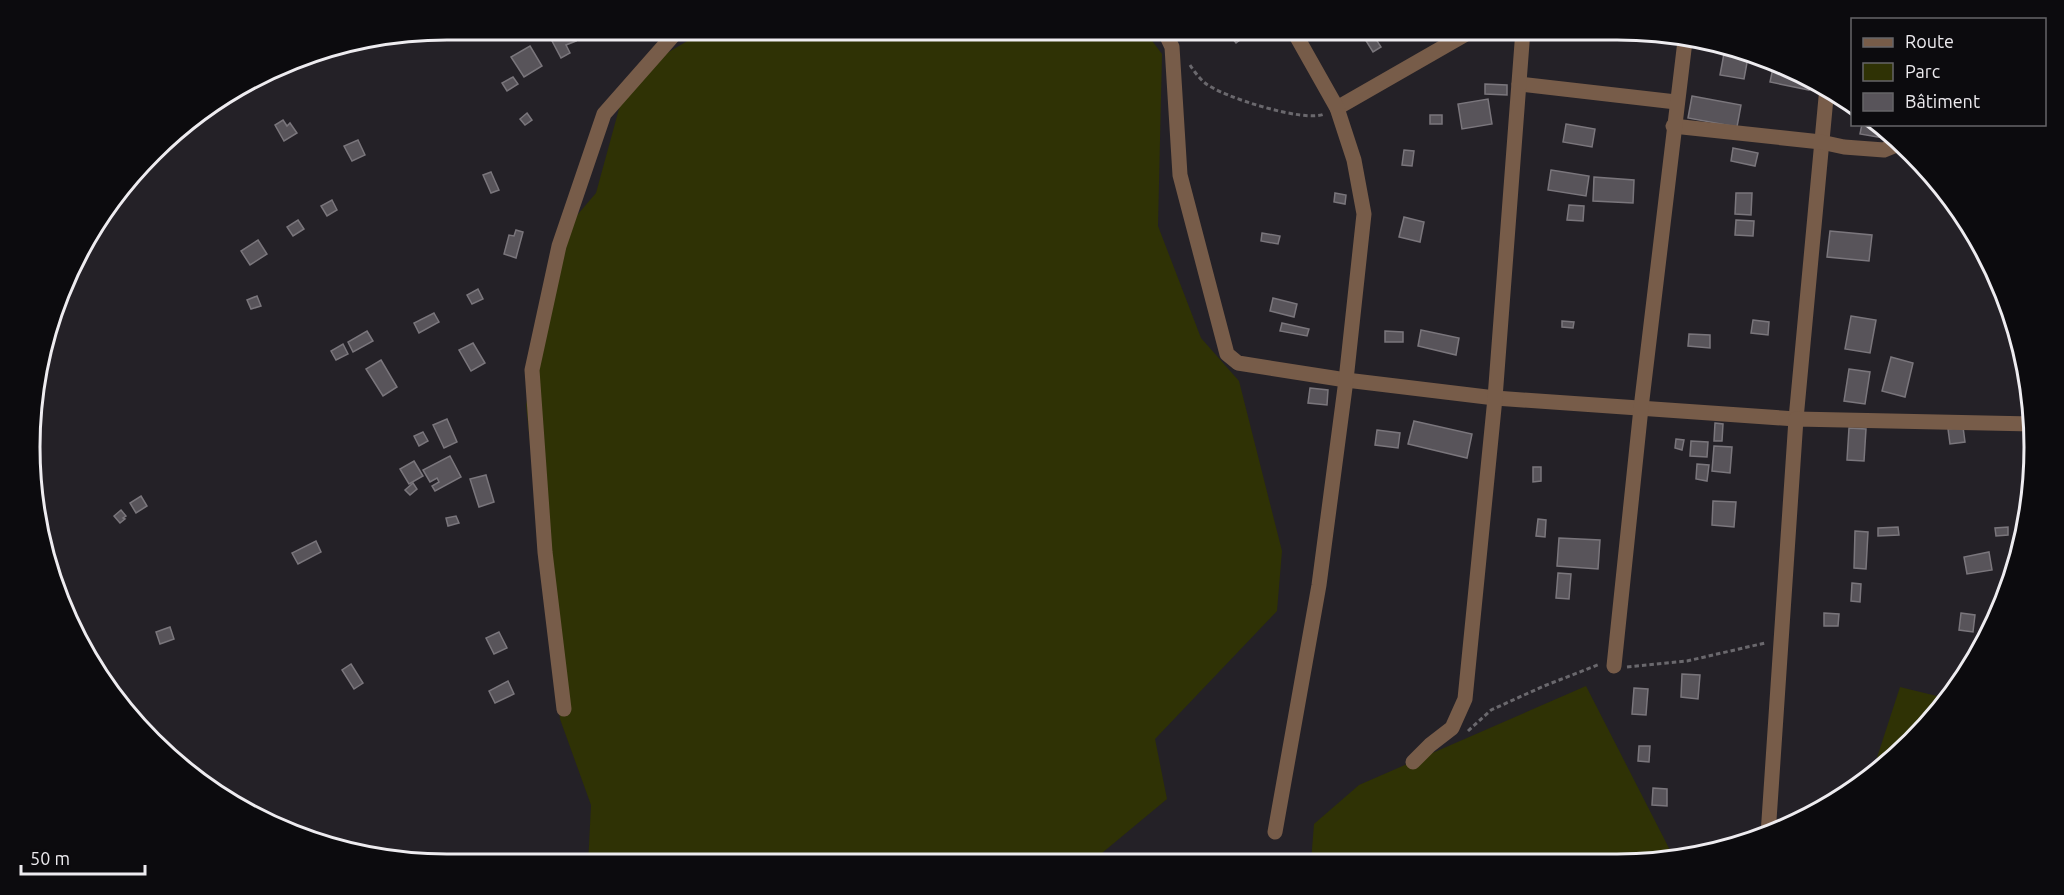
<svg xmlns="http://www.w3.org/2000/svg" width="2064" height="895" viewBox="0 0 2064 895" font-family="Ubuntu,sans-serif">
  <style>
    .green { fill: #2f3205 }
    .building { fill: #58545a; stroke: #7a767c; stroke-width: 1.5 }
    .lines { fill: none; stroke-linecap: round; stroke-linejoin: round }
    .path { stroke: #6a686d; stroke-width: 3; stroke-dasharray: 4.5 3; stroke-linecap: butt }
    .street { stroke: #775c49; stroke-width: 15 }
    .rim { fill: none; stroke: #eeecf0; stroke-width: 3 }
  </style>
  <rect width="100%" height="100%" fill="#242127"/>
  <!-- green -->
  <g class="green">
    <polygon points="706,30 1144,30 1162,54 1158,226 1201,338 1239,381 1282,551 1277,611 1155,739 1167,799 1090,863 588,865 591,805 560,719 526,405 567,227 596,193 628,76"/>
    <polygon points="1586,686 1675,860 1311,862 1314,824 1359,785"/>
    <polygon points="1900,687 1949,699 1870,779"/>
  </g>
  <!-- building -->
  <g class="building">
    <polygon points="568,30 570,30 576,41 566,45 570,53 561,58 551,39"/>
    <polygon points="1226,30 1247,30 1249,33 1236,43"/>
    <polygon points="1323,30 1332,30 1334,35 1327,39"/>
    <polygon points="1362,30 1370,30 1381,47 1373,52 1360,31"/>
    <polygon points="530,46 542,66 524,77 511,57"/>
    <polygon points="1725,48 1749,52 1744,79 1720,75"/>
    <polygon points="1774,63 1811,79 1809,90 1770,82"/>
    <polygon points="513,77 518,84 507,91 502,83"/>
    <polygon points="1485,84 1507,85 1507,95 1485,94"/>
    <polygon points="1692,96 1741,105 1737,127 1688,118"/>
    <polygon points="1488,99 1492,124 1462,129 1458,104"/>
    <polygon points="527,113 532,120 525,125 520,119"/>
    <rect x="1430" y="115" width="12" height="9"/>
    <polygon points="283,120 287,126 290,123 297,133 284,141 275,125"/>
    <polygon points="1566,124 1595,129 1592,147 1563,142"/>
    <polygon points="1862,124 1879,124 1885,128 1883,138 1860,134"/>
    <polygon points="358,140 365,155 352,161 344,146"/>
    <polygon points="1733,148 1758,153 1755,166 1731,161"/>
    <polygon points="1404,150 1414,151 1412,166 1402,165"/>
    <polygon points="1551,170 1589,176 1586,196 1548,190"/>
    <polygon points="491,172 499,190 491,193 483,175"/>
    <polygon points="1594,177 1634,180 1633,203 1593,201"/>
    <polygon points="1335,193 1346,195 1345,204 1334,202"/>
    <polygon points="1736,193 1752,193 1751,215 1735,214"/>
    <polygon points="332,200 337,210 327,216 321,206"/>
    <polygon points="1569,205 1584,206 1583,221 1567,220"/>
    <polygon points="1404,217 1424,222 1420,242 1399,237"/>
    <polygon points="298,220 304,229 293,236 287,227"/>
    <polygon points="1736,220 1754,221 1753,236 1735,235"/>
    <polygon points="516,230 523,232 516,258 504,254 509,235 514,236"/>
    <polygon points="1830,231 1872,235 1869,261 1827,257"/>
    <polygon points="1262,233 1280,236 1278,244 1261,241"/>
    <polygon points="258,240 267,254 250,265 241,251"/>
    <polygon points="478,289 483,299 472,304 467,295"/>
    <polygon points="257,296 261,306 251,309 247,300"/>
    <polygon points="1273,298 1297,304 1294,317 1270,311"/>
    <polygon points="434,313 439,322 419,333 414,323"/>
    <polygon points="1851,316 1876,320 1870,353 1845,349"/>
    <polygon points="1753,320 1769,322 1768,335 1751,333"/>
    <polygon points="1562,321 1574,322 1573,328 1562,327"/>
    <polygon points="1282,323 1309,329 1307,336 1280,331"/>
    <polygon points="1421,330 1459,338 1456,355 1418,346"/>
    <polygon points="367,331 373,341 353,352 348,342"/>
    <polygon points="1385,331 1403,332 1403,342 1385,342"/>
    <polygon points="1689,334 1710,335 1710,348 1688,346"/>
    <polygon points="473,343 485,363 471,371 459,350"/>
    <polygon points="343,344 348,354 336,360 331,351"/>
    <polygon points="1891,357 1913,363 1905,397 1882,391"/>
    <polygon points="381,360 397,387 383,396 366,369"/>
    <polygon points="1849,369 1870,372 1865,404 1844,401"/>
    <polygon points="1310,388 1328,390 1327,405 1308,403"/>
    <polygon points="447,419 457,442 444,448 433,425"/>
    <polygon points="1414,421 1472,434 1467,458 1408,444"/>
    <polygon points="1715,423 1723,424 1722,441 1714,441"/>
    <polygon points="1963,427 1965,442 1950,444 1948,429"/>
    <polygon points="1849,428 1866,429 1864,461 1847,460"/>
    <polygon points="1377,430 1400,433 1398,448 1375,445"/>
    <polygon points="423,432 428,441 419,446 414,436"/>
    <polygon points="1676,439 1684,440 1682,450 1675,448"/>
    <polygon points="1691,441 1708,442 1707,457 1690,456"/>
    <polygon points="1714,446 1732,447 1730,473 1712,471"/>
    <polygon points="450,456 461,477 435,491 432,486 439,482 437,478 430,482 423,470"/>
    <polygon points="414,461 423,476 409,484 400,469"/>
    <polygon points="1697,464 1709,465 1707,481 1696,479"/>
    <polygon points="1533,467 1541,467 1541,481 1533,482"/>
    <polygon points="486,475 494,502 479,507 470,479"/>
    <polygon points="413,483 417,489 410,495 405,490"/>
    <polygon points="141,496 147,506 136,513 130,503"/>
    <polygon points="1713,501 1736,502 1734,527 1712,525"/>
    <polygon points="121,510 126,516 123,518 125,519 120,523 114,516"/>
    <polygon points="456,516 459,523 448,526 446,518"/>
    <polygon points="1538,519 1546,520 1545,537 1536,536"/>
    <polygon points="1898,527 1899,535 1878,536 1878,528"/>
    <polygon points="2008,527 2008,535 1996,536 1995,528"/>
    <polygon points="1855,531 1868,532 1866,569 1854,568"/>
    <polygon points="2014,535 2023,535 2019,552 2013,552"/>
    <polygon points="1559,538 1600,540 1598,569 1557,566"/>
    <polygon points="316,541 321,552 298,564 292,553"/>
    <polygon points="1989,552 1992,570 1967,574 1964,557"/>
    <polygon points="1558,573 1571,574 1569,599 1556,598"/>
    <polygon points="1852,583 1861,584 1860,602 1851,601"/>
    <polygon points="1824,613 1839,614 1838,626 1824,626"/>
    <polygon points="1961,613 1975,615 1973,632 1959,630"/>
    <polygon points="170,627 174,639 160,644 156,632"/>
    <polygon points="499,632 507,648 494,654 486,638"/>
    <polygon points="351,664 363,683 354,689 342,670"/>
    <polygon points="1682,674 1700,675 1698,699 1681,697"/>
    <polygon points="508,681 514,694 495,703 489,691"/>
    <polygon points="1634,688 1648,689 1646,715 1632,714"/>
    <polygon points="1639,746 1650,746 1649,762 1638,761"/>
    <polygon points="1653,788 1667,789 1667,806 1652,805"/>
  </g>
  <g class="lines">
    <!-- path -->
    <g class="path">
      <path d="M1190,65C1194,71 1199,78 1205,83C1222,97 1305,123 1324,114"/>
      <polyline points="1627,667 1687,661 1765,643"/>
      <polyline points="1468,731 1491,710 1544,686 1600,664"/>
    </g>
    <!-- street -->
    <g class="street">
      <polyline points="1164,30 1172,47 1180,175 1227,354 1238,363 1346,380 1495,398 1796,419 1827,87"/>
      <polyline points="1519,84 1676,102"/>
      <polyline points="1337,108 1473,30"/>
      <polyline points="1673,126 1821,142 1844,147 1884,150 1901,143"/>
      <polyline points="1614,666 1641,408 1685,41"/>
      <polyline points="564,709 545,552 532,370 559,246 604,114 678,30"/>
      <polyline points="1413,762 1430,745 1452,728 1465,699 1495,398 1523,30"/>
      <polyline points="1275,832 1319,585 1346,380 1364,214 1354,160 1337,108 1293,30"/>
      <polyline points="1768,835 1796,419 2033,424"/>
    </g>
  </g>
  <!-- crop -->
  <path d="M0 0H2064V895H0ZM447 40H1617A407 407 0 0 1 2024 447V447A407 407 0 0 1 1617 854H447A407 407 0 0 1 40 447V447A407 407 0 0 1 447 40Z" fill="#0c0b0e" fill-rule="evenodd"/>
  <path class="rim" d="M447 40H1617A407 407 0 0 1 2024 447V447A407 407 0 0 1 1617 854H447A407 407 0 0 1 40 447V447A407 407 0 0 1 447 40Z"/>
  <!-- legend -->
  <rect x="1851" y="18" width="195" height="108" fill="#0c0b0e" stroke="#666568" stroke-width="1.5"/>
  <rect x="1863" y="38" width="30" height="9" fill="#775c49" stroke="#666568" stroke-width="1.5"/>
  <text x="1905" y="48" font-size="18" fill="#eeecf0">Route</text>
  <rect x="1863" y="63" width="30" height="18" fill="#2f3205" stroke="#666568" stroke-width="1.5"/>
  <text x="1905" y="78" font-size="18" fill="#eeecf0">Parc</text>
  <rect x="1863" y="93" width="30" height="18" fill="#58545a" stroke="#666568" stroke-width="1.5"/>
  <text x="1905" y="108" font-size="18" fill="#eeecf0">Bâtiment</text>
  <!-- scale -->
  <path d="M21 865v9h124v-9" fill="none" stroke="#eeecf0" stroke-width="3"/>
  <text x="30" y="865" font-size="18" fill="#eeecf0" stroke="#0c0b0e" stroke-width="4.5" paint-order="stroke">50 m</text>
</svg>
